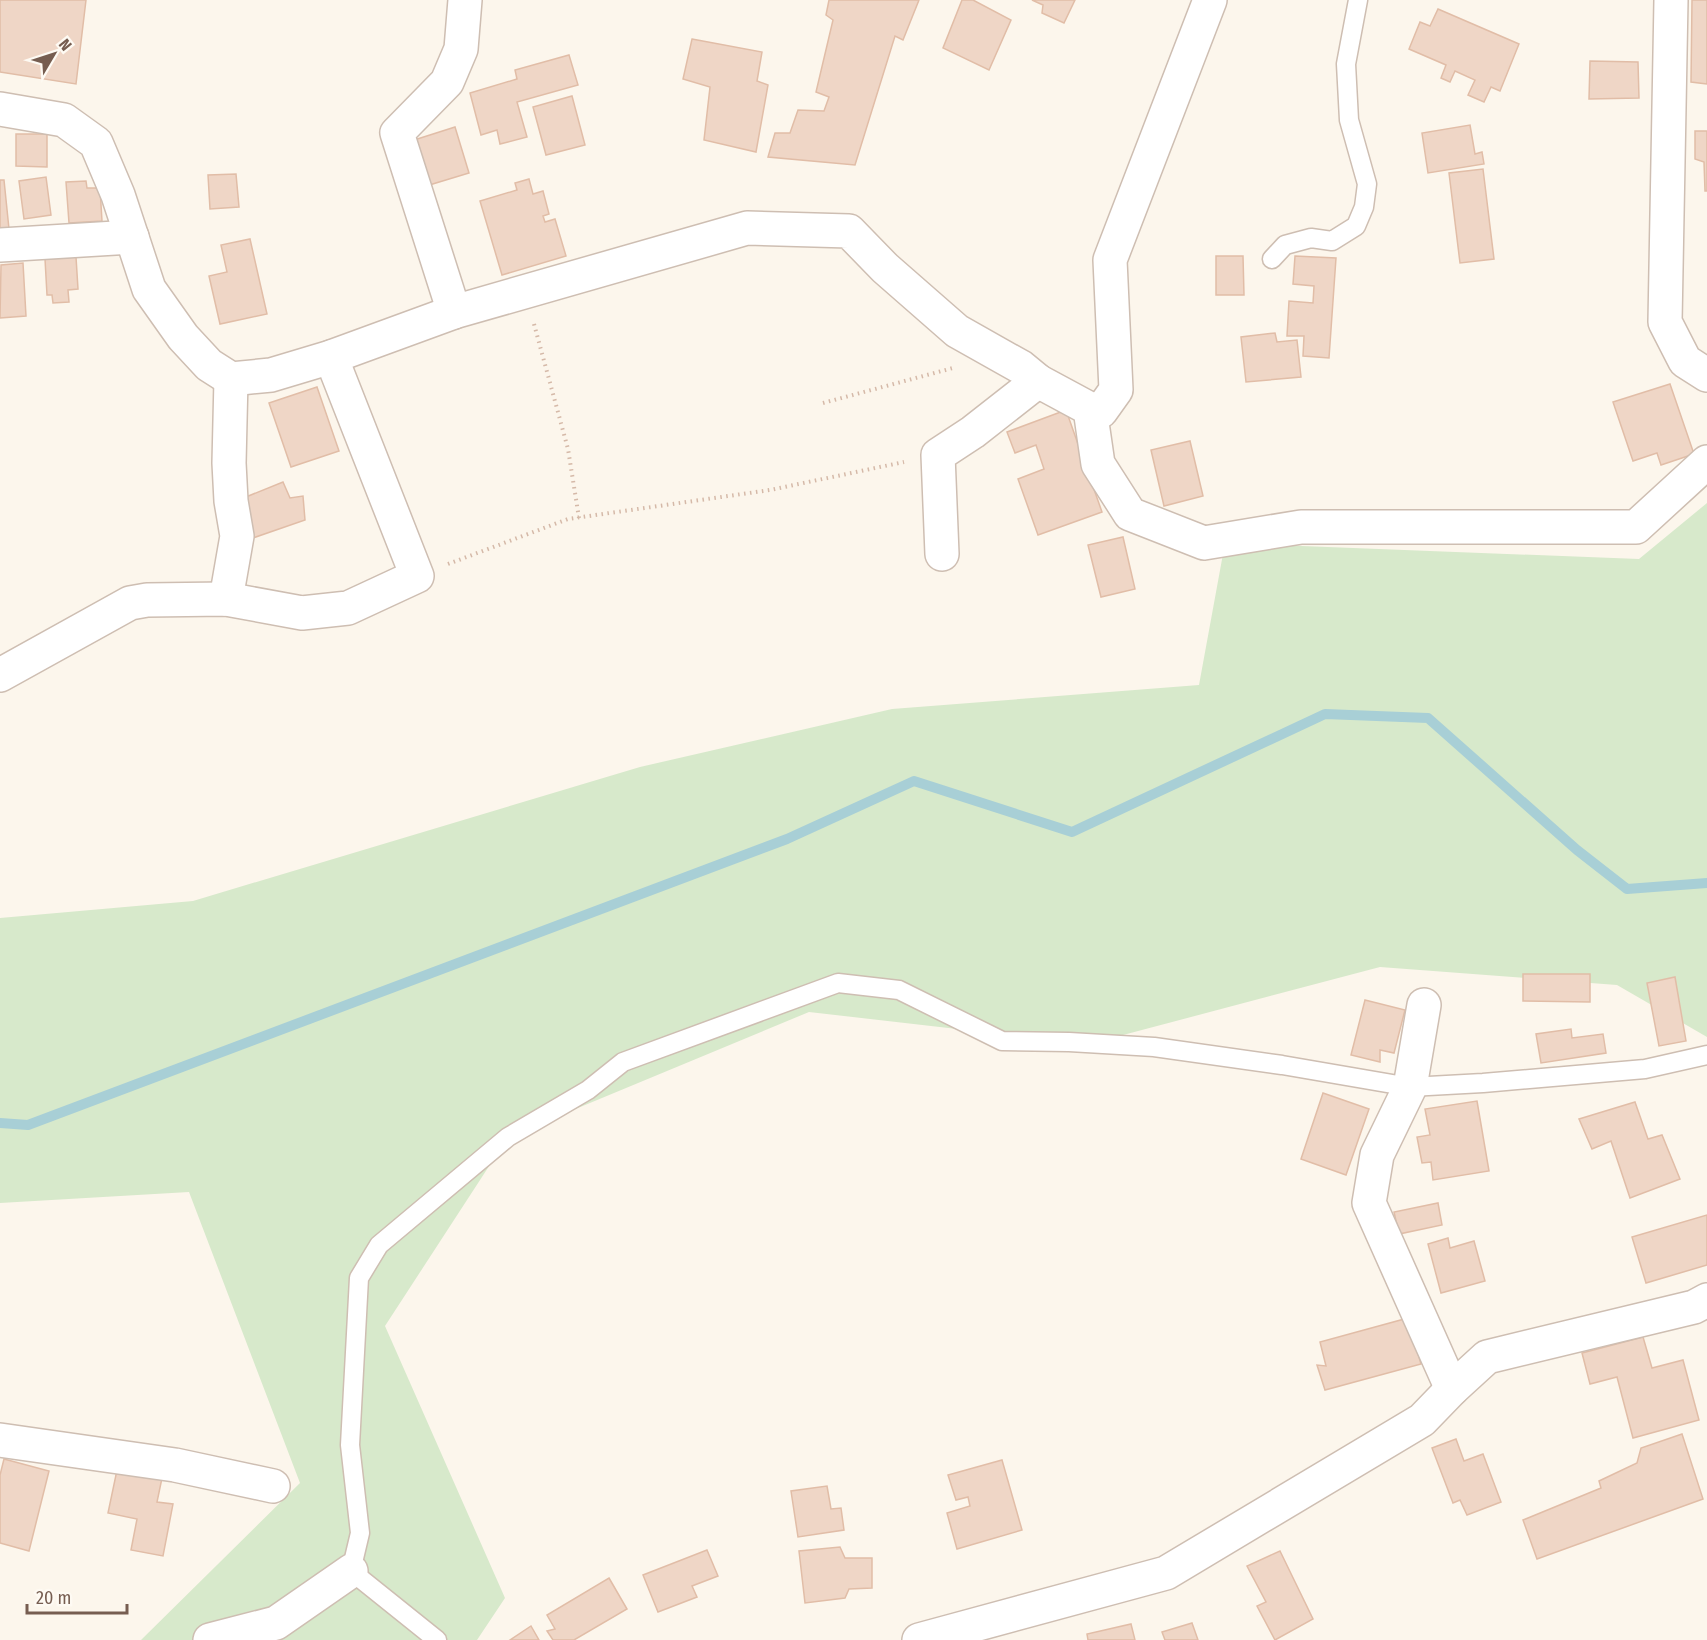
<svg xmlns="http://www.w3.org/2000/svg" width="1707" height="1640" viewBox="0 0 1707 1640" font-family="'Fira Sans Condensed',sans-serif">
  <style>
    .green { fill: #d7e9cb }
    .lines { fill: none; stroke-linecap: round; stroke-linejoin: round }
    .stream { stroke: #a8cfd6; stroke-width: 10 }
    .building { fill: #efd6c6; stroke: #e1bda7; stroke-width: 1.5 }
    .lane-casing { stroke: #cebeb2; stroke-width: 21 }
    .street-casing { stroke: #cebeb2; stroke-width: 36 }
    .path { stroke: #d5b9a8; stroke-width: 4; stroke-dasharray: 1.5 4.5; stroke-linecap: butt }
    .lane { stroke: #fff; stroke-width: 18 }
    .street { stroke: #fff; stroke-width: 33 }
  </style>
  <rect width="100%" height="100%" fill="#fcf6ec"/>
  <!-- green -->
  <polygon class="green" points="1707,503 1707,1037 1617,985 1380,967 1089,1044 809,1012 508,1137 385,1326 505,1598 477,1640 141,1640 300,1483 189,1192 0,1203 0,918 193,901 640,767 892,709 1199,685 1225,543 1639,559"/>
  <g class="lines">
    <!-- stream -->
    <polyline class="stream" points="0,1123 28,1125 787,839 914,781 1072,832 1325,714 1428,718 1577,850 1627,889 1707,883"/>
  </g>
  <!-- building -->
  <g class="building">
    <polygon points="0,0 86,0 76,84 0,72"/>
    <polygon points="829,0 919,0 903,40 895,36 855,165 768,157 775,133 790,133 798,110 824,111 829,97 816,92 833,20 826,15"/>
    <polygon points="962,0 973,0 1011,20 989,70 943,48"/>
    <polygon points="1032,0 1075,0 1064,23 1042,13 1043,5"/>
    <polygon points="1692,0 1707,0 1707,84 1691,82"/>
    <polygon points="1438,9 1519,44 1500,91 1491,87 1484,102 1468,95 1475,80 1455,71 1450,82 1441,78 1446,65 1409,49 1420,22 1430,26"/>
    <polygon points="692,39 762,52 757,81 768,85 756,152 704,140 710,87 683,79"/>
    <polygon points="569,55 578,85 517,102 527,137 500,144 497,130 481,135 470,93 517,79 515,70"/>
    <polygon points="1590,61 1638,62 1639,98 1589,99"/>
    <polygon points="572,96 585,145 546,155 533,107"/>
    <polygon points="1470,125 1475,154 1482,152 1484,164 1428,173 1422,133"/>
    <polygon points="455,127 469,173 426,186 411,141"/>
    <polygon points="1695,131 1707,131 1707,191 1705,191 1704,162 1695,159"/>
    <polygon points="16,134 47,134 47,167 16,166"/>
    <polygon points="1483,169 1494,259 1460,263 1449,173"/>
    <polygon points="236,174 239,207 210,209 208,175"/>
    <polygon points="46,177 51,215 24,219 19,181"/>
    <polygon points="529,179 533,194 543,191 549,214 543,216 545,222 555,219 566,256 502,275 480,201 517,190 515,183"/>
    <polygon points="0,180 4,180 9,229 0,230"/>
    <polygon points="86,181 87,188 100,188 102,221 69,223 66,182"/>
    <polygon points="250,239 267,314 220,324 209,276 227,272 221,245"/>
    <polygon points="1216,256 1243,256 1244,295 1216,295"/>
    <polygon points="1295,256 1336,258 1329,358 1303,356 1304,336 1287,336 1289,301 1313,303 1314,286 1293,284"/>
    <polygon points="76,257 78,289 68,290 69,302 53,303 52,295 47,295 45,259"/>
    <polygon points="23,263 26,316 0,318 1,265"/>
    <polygon points="1275,333 1277,342 1297,340 1301,377 1246,382 1241,337"/>
    <polygon points="1670,384 1694,454 1661,465 1657,453 1633,461 1613,402"/>
    <polygon points="317,387 339,451 291,467 269,403"/>
    <polygon points="1066,410 1102,512 1038,535 1018,479 1044,469 1036,445 1015,453 1007,432"/>
    <polygon points="1190,441 1203,496 1164,506 1151,450"/>
    <polygon points="283,482 290,498 303,496 305,520 250,539 241,499"/>
    <polygon points="1123,537 1135,589 1101,597 1088,545"/>
    <polygon points="1523,974 1590,974 1590,1002 1523,1001"/>
    <polygon points="1675,977 1686,1041 1659,1046 1647,983"/>
    <polygon points="1365,1000 1405,1010 1394,1053 1380,1050 1380,1062 1351,1055"/>
    <polygon points="1571,1029 1572,1038 1603,1034 1606,1053 1541,1063 1536,1034"/>
    <polygon points="1323,1093 1369,1109 1346,1175 1301,1159"/>
    <polygon points="1477,1101 1489,1171 1433,1180 1431,1162 1422,1163 1417,1137 1430,1135 1425,1109"/>
    <polygon points="1635,1102 1648,1139 1662,1135 1680,1179 1630,1198 1611,1141 1592,1149 1579,1119"/>
    <polygon points="1438,1203 1442,1225 1399,1234 1394,1212"/>
    <polygon points="1707,1215 1707,1265 1646,1283 1632,1237"/>
    <polygon points="1448,1238 1450,1248 1474,1241 1485,1281 1441,1293 1428,1244"/>
    <polygon points="1408,1318 1421,1364 1325,1390 1317,1365 1326,1366 1320,1342"/>
    <polygon points="1643,1337 1652,1368 1683,1360 1699,1420 1633,1438 1617,1377 1590,1384 1582,1353"/>
    <polygon points="1682,1434 1703,1499 1537,1559 1523,1520 1601,1488 1599,1481 1637,1463 1641,1448"/>
    <polygon points="1456,1439 1464,1461 1483,1454 1501,1502 1467,1515 1460,1500 1453,1503 1432,1448"/>
    <polygon points="4,1459 49,1471 29,1551 0,1543 0,1475"/>
    <polygon points="1002,1460 1022,1530 957,1549 947,1513 970,1506 968,1497 956,1500 948,1475"/>
    <polygon points="117,1470 162,1478 157,1502 173,1504 163,1556 131,1550 137,1519 108,1513"/>
    <polygon points="827,1486 831,1509 841,1508 844,1530 798,1537 791,1491"/>
    <polygon points="840,1547 845,1558 872,1558 872,1588 849,1589 845,1598 805,1603 799,1551"/>
    <polygon points="707,1550 718,1576 692,1586 697,1597 658,1612 643,1575"/>
    <polygon points="1280,1551 1313,1619 1275,1640 1257,1606 1266,1602 1247,1566"/>
    <polygon points="609,1578 627,1609 574,1640 553,1640 547,1631 555,1629 547,1615"/>
    <polygon points="1192,1623 1198,1640 1165,1640 1162,1632"/>
    <polygon points="1131,1624 1135,1640 1088,1640 1087,1634"/>
    <polygon points="531,1626 539,1640 510,1640"/>
  </g>
  <g class="lines">
    <!-- lane casing -->
    <g class="lane-casing">
      <g id="lane">
        <polyline points="1272,259 1285,245 1311,238 1332,241 1356,226 1364,207 1367,184 1349,120 1346,64 1358,0"/>
        <polyline points="437,1640 351,1571 360,1533 350,1445 359,1278 379,1245 508,1137 588,1090 623,1062 838,983 899,990 1002,1041 1069,1042 1154,1047 1282,1065 1410,1087 1483,1083 1645,1069 1707,1055"/>
      </g>
    </g>
    <!-- street casing -->
    <g class="street-casing">
      <g id="street">
        <polyline points="1671,0 1665,322 1685,361 1707,375"/>
        <polyline points="0,109 64,120 96,143 118,195 149,289 183,337 209,365 231,379 271,375 331,357 454,312 747,228 849,231 885,268 957,331 1021,367 1038,381 1090,409 1098,464 1130,514 1204,543 1301,527 1636,527 1707,462"/>
        <polyline points="0,245 132,237"/>
        <polyline points="454,312 397,133 447,82 461,49 465,0"/>
        <polyline points="1090,409 1101,411 1116,390 1110,260 1210,0"/>
        <polyline points="942,554 938,455 973,432 1038,381"/>
        <polyline points="226,599 237,536 231,501 229,463 231,379"/>
        <polyline points="0,675 130,603 147,600 226,599 302,613 348,608 417,576 331,357"/>
        <polyline points="1424,1005 1410,1087 1377,1155 1369,1203 1452,1389"/>
        <polyline points="0,1440 175,1465 273,1486"/>
        <polyline points="210,1640 276,1623 351,1571"/>
        <polyline points="919,1640 1166,1573 1422,1420 1452,1389 1487,1357 1694,1307 1707,1300"/>
      </g>
    </g>
    <!-- path -->
    <g class="path">
      <polyline points="534,324 568,449 579,518"/>
      <polyline points="823,403 953,368"/>
      <polyline points="448,564 568,519 770,490 904,462"/>
    </g>
    <!-- lane -->
    <use href="#lane" class="lane"/>
    <!-- street -->
    <use href="#street" class="street"/>
  </g>
  <!-- north arrow -->
  <g transform="translate(54 54) rotate(51)" stroke="#fefaf3" stroke-width="4.5" paint-order="stroke">
  <path d="M0-4.5L10 22L0 15L-10 22Z" fill="#765d50"/>
  <text y="-9" font-size="16" font-weight="bold" text-anchor="middle" fill="#765d50">N</text>
  </g>
  <!-- scale -->
  <path d="M27 1604v9h100v-9" fill="none" stroke="#765d50" stroke-width="3"/>
  <text x="36" y="1604" font-size="18" fill="#765d50" stroke="#fefaf3" stroke-width="4.5" paint-order="stroke">20 m</text>
</svg>
